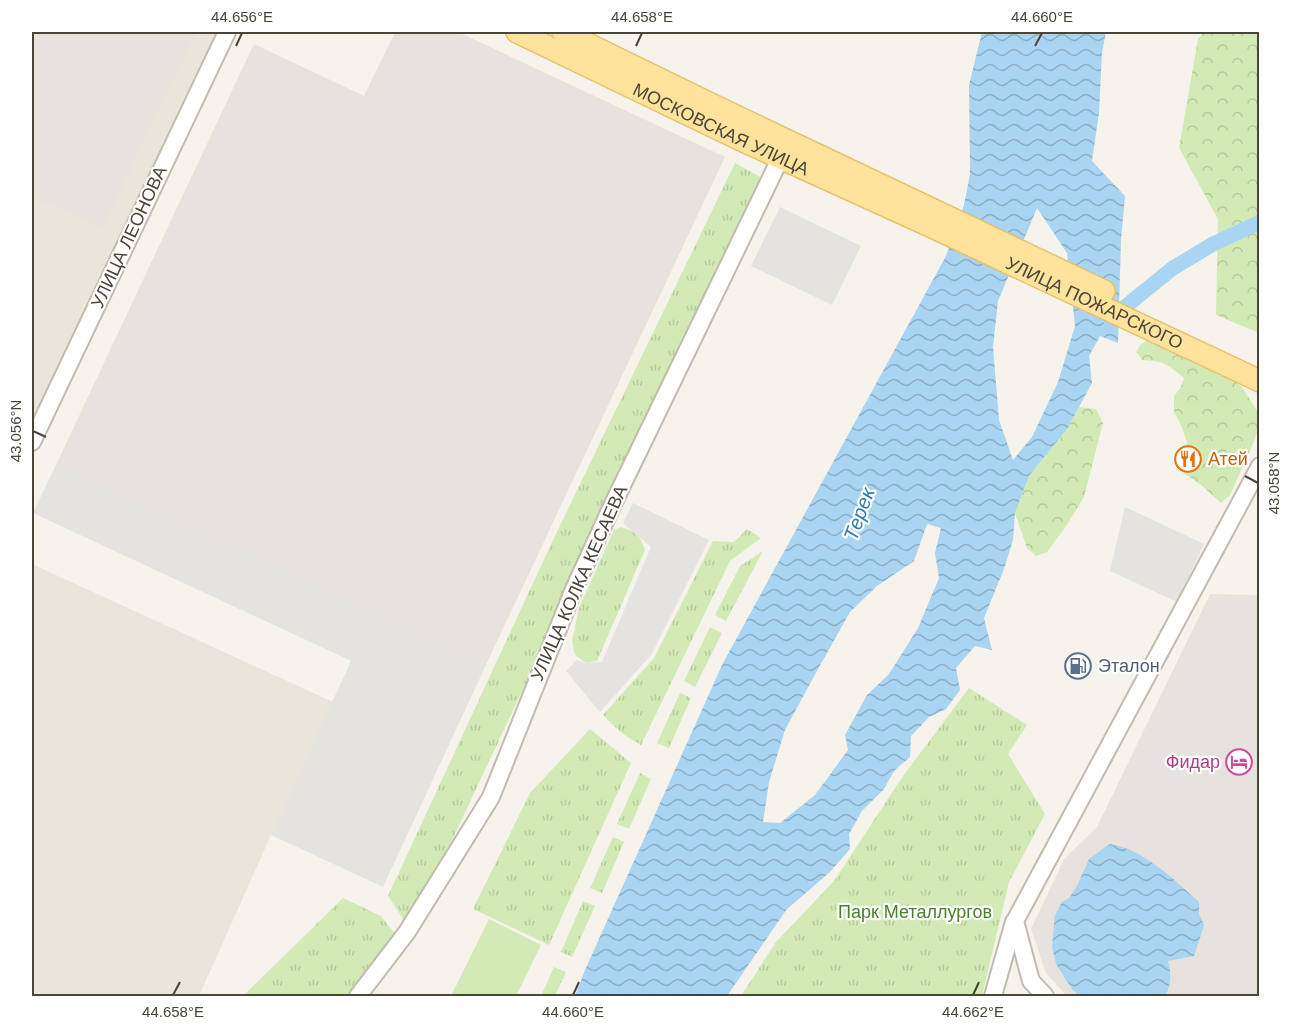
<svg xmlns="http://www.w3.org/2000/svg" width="1291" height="1028" viewBox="0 0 1291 1028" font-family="Helvetica,sans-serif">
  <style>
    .residential { fill: #eae5da }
    .industrial { fill: #e6e2dd }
    .grass { fill: url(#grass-tufts) }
    .forest { fill: url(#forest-crowns) }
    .pitch { fill: #d2eab5 }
    .parking { fill: #e5e3e0 }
    .water { fill: url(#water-waves); fill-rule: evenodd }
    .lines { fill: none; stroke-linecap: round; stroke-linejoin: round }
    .canal { stroke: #a9d4f2; stroke-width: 15 }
    .minor-casing { stroke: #c2bbae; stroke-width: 20 }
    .major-casing { stroke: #e6c16a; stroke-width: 24 }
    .minor { stroke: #fff; stroke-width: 16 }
    .major { stroke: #ffe39c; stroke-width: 21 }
    .ticks { fill: none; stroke: #4b4439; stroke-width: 2 }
    .labels { text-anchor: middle; stroke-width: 4.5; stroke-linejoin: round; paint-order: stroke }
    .street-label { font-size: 18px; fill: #4b4439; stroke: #fff }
    .food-label { font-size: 18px; fill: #c56008; stroke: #fff; text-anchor: start }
    .service-label { font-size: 18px; fill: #4e5e75; stroke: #fff; text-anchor: start }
    .hotel-label { font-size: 18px; fill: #b23c85; stroke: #fff; text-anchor: end }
    .park-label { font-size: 18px; fill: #4a7f2a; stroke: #fff }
    .water-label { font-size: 20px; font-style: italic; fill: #2e7ab2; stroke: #fff }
    .neatline { fill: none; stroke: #4b4439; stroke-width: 2 }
    .ticks-label { font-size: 15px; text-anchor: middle; fill: #4b4439 }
  </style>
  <defs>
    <pattern id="grass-tufts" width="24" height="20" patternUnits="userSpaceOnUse" patternTransform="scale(1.5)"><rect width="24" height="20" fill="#d2eab5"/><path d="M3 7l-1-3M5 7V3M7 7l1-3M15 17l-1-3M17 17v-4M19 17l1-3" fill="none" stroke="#b6ca9c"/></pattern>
    <pattern id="forest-crowns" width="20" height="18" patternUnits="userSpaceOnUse" patternTransform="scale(1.5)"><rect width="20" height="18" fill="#d2eab5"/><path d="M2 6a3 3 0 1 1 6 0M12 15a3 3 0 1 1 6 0" fill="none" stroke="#b6ca9c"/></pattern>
    <pattern id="water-waves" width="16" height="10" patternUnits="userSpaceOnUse" patternTransform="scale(1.5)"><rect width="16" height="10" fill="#a9d4f2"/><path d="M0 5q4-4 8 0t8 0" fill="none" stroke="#8caec5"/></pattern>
  </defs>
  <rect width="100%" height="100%" fill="#f6f3ec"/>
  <!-- residential -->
  <g class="residential">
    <polygon points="32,32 227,32 32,442"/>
    <polygon points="32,564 333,702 271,835 199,996 32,996"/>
  </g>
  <!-- industrial -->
  <g class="industrial">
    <polygon points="32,32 196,32 102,229 32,196"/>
    <polygon points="395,32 458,32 725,157 485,667 55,467 254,44 364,96"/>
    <polygon points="1210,594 1259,595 1259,996 1067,996 1046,973 1031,929 1064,859 1097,827"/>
  </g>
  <!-- grass -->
  <g class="grass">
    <polygon points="735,163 762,178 567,586 536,662 410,929 388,896 553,540"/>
    <path d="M621,527C636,532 639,534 645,550L597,661L586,663L575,655L572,641L579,608L614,530Z"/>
    <path d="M747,529L761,538L730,561L641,745C626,737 615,728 603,715L654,658L713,541L734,542Z"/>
    <polygon points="763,551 726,621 715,615 740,566"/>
    <polygon points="710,627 722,633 695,687 684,681"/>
    <polygon points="969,688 1027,725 1008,754 1045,814 1009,882 982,996 741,996 776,942 834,881 903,776"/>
    <polygon points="680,693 691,698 669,748 657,743"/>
    <polygon points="590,729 631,763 549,945 473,909 530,793"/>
    <polygon points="640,773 651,779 629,829 617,824"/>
    <polygon points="613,837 624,842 602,893 590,888"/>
    <polygon points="343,898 381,916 400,940 355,996 243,996"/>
    <polygon points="583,901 595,906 572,957 561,952"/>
    <polygon points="554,967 566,972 555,996 541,996"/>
  </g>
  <!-- forest -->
  <g class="forest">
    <polygon points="1204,32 1259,32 1259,333 1216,315 1218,219 1179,148 1198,39"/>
    <path d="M1148,340L1225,375L1242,387L1259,414V425L1255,439L1230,495L1221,503L1201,485L1181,471L1187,442L1181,425L1174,412V396L1181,387L1184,378C1167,364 1165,361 1142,360L1136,352L1141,344Z"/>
    <polygon points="1079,407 1096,409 1103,423 1084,497 1067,525 1047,552 1036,556 1027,548 1015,513 1029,476 1067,429"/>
  </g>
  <!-- pitch -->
  <polygon class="pitch" points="489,919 541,945 516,996 451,996"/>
  <!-- parking -->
  <g class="parking">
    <polygon points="780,207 861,246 832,305 751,266"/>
    <polygon points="55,467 485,667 383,887 271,835 351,661 33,513"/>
    <polygon points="633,503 709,540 651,655 600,712 566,671 577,660 586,663 602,662 651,547 623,523"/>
    <polygon points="1125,507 1204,544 1177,602 1110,571"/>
  </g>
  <!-- water -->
  <g class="water">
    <path d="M982,32H1106L1102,52L1099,113L1092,161L1125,196L1121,240L1118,343L1100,336L1089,356L1092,383L1067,429L1029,476L1015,513L1013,540L1004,569L984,618L992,650L975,646L956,668L960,690L946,709L929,717L911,736L910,757L894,771L884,789L862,811L849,834L850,849L829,873L787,909L727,996H575L585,970L723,663L946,256L964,205L970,174L969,85ZM1037,208L1067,253L1075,326L1058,382L1032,437L1013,460L999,420L993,347L998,301ZM927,524L941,528L935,553L939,578L918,628L889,674L867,695L845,735L848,750L815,795L780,823L763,822L769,782L785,730L818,669L850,612L877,586L914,561Z"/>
    <path d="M1110,844C1145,850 1173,879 1199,902V914L1204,925L1194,956L1168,961C1171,973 1172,985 1165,996H1079L1072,989L1056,964L1052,947L1055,915L1062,902L1069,898L1077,886L1089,859Z"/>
  </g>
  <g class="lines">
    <!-- canal -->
    <polyline class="canal" points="1110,319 1173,268 1213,244 1260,222"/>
    <!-- minor casing -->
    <g class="minor-casing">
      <g id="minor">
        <polyline points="32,442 227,32"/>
        <polyline points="358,996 407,932 491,797 574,589 613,504 781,157"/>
        <polyline points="993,996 1014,922"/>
        <polyline points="1045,996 1031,981 1015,921 1260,466"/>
      </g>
    </g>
    <!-- major casing -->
    <g class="major-casing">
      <g id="major">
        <path id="s1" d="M517,32L739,139L928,225L1260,381"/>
        <polyline points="563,32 723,110 1104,291"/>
      </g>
    </g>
    <!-- minor -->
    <use href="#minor" class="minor"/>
    <!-- major -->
    <use href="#major" class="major"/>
  </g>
  <!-- ticks -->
  <path class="ticks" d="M236,46L242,33M636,46L642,33M1035,46L1042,33M33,431L46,437M1245,476L1258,483M173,995L180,982M573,995L579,982M973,995L979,982"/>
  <!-- icons -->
  <defs>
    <g id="restaurant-ring" transform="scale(1.35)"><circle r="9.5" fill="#fff" stroke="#e8710a" stroke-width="1.5"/><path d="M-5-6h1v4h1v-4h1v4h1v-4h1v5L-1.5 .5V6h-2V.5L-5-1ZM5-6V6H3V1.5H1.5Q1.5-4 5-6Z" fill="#e8710a"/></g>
    <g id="fuel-ring" transform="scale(1.35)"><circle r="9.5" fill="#fff" stroke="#5c6f8a" stroke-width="1.5"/><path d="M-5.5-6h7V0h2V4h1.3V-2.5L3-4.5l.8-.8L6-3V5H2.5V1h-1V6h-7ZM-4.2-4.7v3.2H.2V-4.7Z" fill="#5c6f8a"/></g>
    <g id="hotel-ring" transform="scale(1.35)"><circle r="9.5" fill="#fff" stroke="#d1479c" stroke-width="1.5"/><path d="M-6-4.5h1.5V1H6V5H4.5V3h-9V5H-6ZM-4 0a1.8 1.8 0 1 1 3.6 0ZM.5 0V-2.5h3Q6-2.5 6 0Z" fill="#d1479c"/></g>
  </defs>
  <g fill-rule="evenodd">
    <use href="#restaurant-ring" x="1188" y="459"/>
    <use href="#fuel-ring" x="1078" y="666"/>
    <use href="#hotel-ring" x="1239" y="762"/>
  </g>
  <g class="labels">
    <!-- street labels -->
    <g class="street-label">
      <text dy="6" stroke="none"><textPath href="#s1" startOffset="226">МОСКОВСКАЯ УЛИЦА</textPath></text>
      <text transform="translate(129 237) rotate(-65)" y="6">УЛИЦА ЛЕОНОВА</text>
      <text dy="6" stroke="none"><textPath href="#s1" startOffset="638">УЛИЦА ПОЖАРСКОГО</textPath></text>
      <text transform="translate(579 583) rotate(-66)" y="6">УЛИЦА КОЛКА КЕСАЕВА</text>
    </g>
    <!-- food labels -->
    <g class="food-label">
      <text x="1208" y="465">Атей</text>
    </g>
    <!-- service labels -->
    <g class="service-label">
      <text x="1098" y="672">Эталон</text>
    </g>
    <!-- hotel labels -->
    <g class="hotel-label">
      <text x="1220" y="768">Фидар</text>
    </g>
    <!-- park labels -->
    <g class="park-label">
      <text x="915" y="918">Парк Металлургов</text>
    </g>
    <!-- water labels -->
    <g class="water-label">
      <text transform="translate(859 514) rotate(-70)" y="7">Терек</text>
    </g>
  </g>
  <!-- border -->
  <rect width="1291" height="1028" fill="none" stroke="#ffffff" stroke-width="66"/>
  <rect x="33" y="33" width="1225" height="962" class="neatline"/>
  <g class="ticks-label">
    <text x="242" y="22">44.656°E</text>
    <text x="642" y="22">44.658°E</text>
    <text x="1042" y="22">44.660°E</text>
    <text transform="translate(16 431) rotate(-90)" y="5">43.056°N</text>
    <text transform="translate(1274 483) rotate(-90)" y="5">43.058°N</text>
    <text x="173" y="1017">44.658°E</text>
    <text x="573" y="1017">44.660°E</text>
    <text x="973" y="1017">44.662°E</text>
  </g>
</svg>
